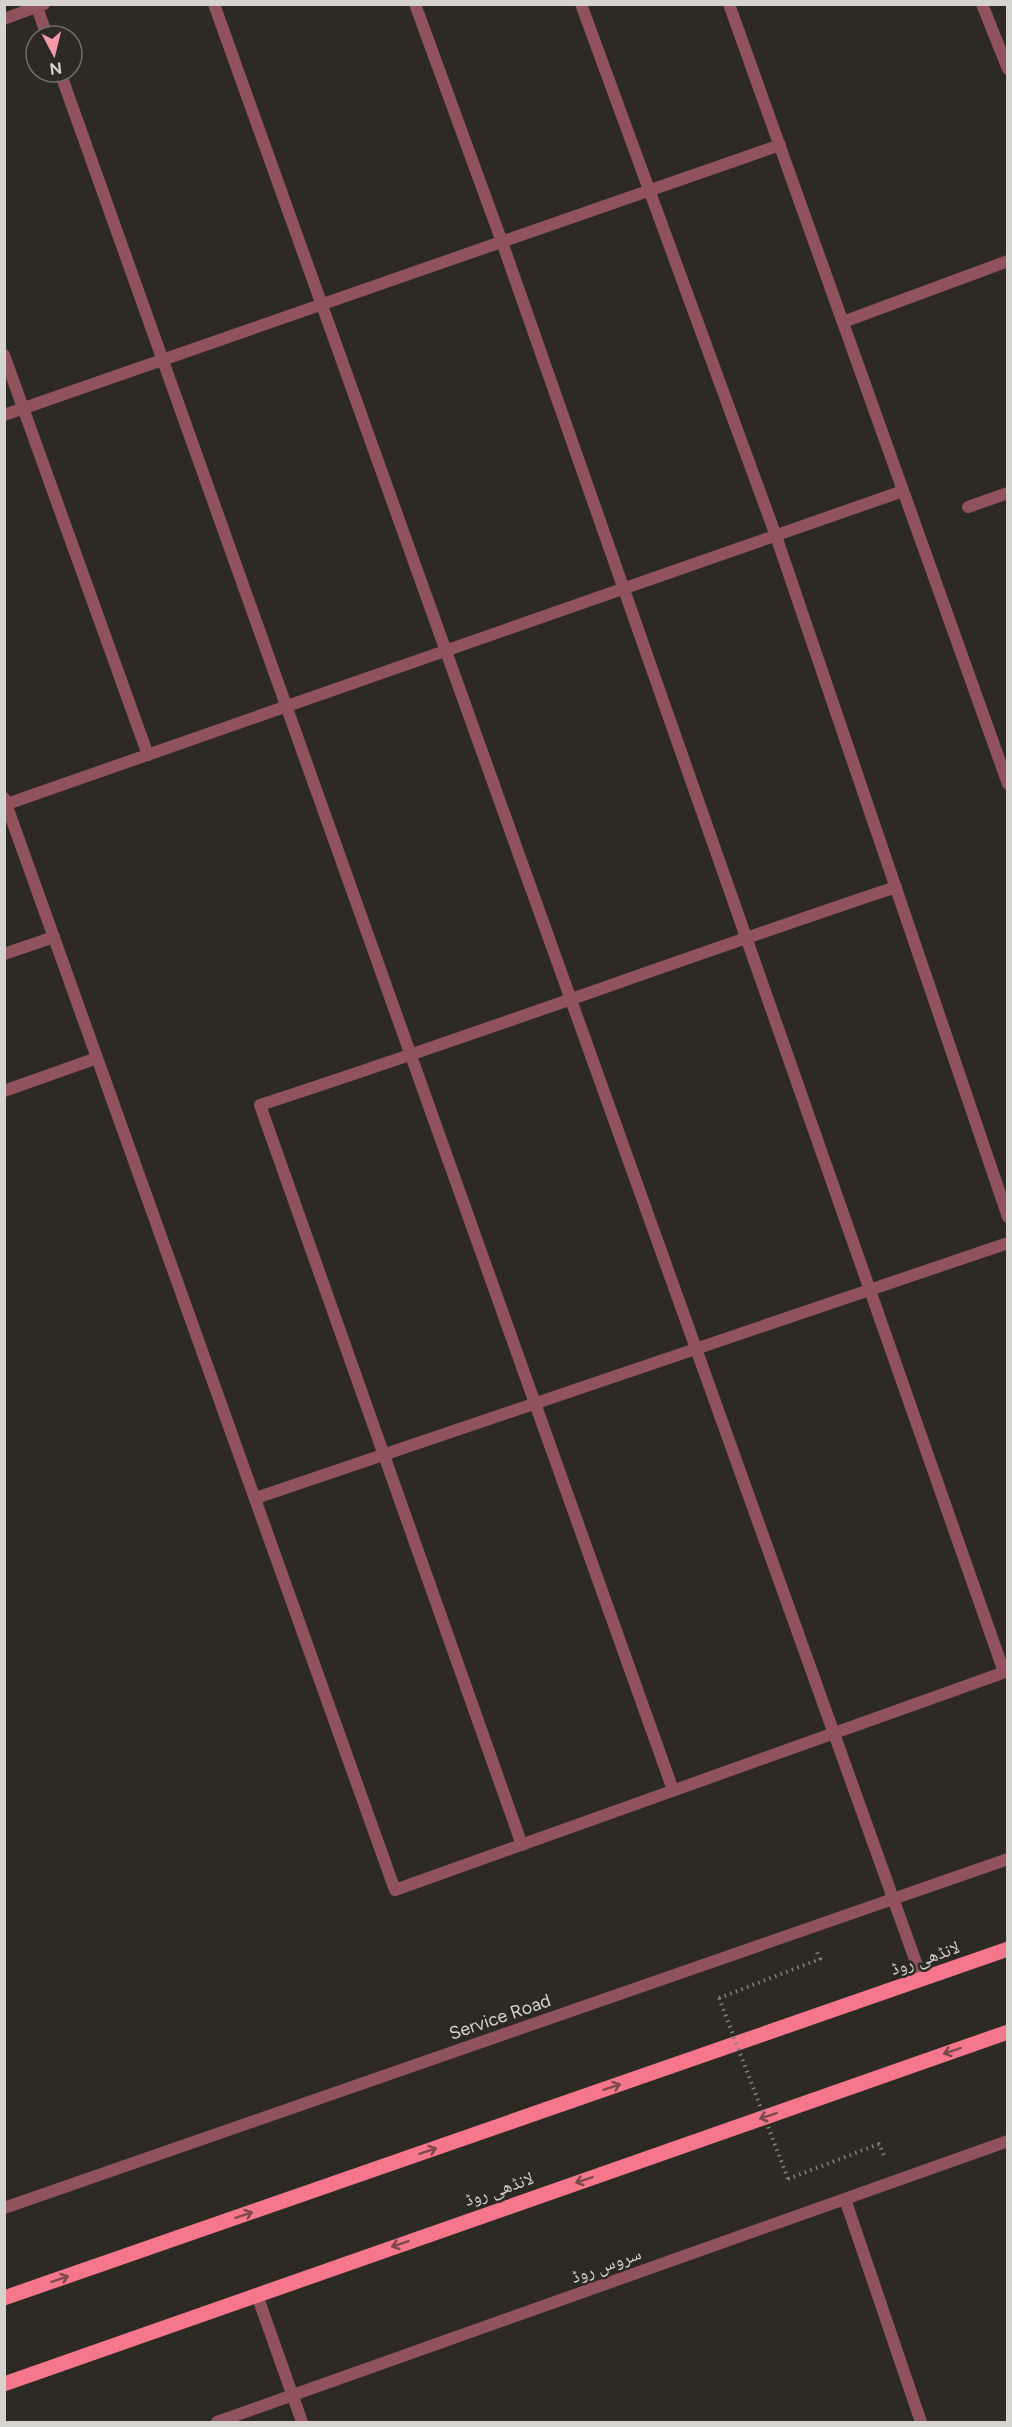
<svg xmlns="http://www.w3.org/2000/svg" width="1012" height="2427" viewBox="0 0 1012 2427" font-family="Figtree,'Noto Naskh Arabic',sans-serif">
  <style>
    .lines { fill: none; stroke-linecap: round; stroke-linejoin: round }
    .path { stroke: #81807a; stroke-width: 4; stroke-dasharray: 1.5 4.5; stroke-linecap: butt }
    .service { stroke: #91535b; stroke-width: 12 }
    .minor { stroke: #91535b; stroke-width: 12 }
    .primary { stroke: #f6778b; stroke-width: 15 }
    .path-bridge { stroke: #81807a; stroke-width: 4; stroke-dasharray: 1.5 4.5; stroke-linecap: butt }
    .oneway { stroke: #7d494d }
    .labels { text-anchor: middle; stroke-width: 5; stroke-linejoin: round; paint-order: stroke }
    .street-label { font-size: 18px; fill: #d4d3ce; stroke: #2c2a23 }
  </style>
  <rect width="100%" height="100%" fill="#2c2a23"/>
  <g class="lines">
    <!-- path -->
    <g class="path">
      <polyline points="719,1998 820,1959 817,1952"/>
      <polyline points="788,2179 879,2144 885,2158"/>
    </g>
    <!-- service -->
    <g class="service">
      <polyline points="4,2208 1008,1859"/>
      <polyline points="217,2422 1008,2141"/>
    </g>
    <!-- minor -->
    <g class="minor">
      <polyline points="214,4 922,1979"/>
      <polyline points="415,4 502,242 1004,1672"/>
      <polyline points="581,4 776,536 1008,1217"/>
      <polyline points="729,4 1008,784"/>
      <polyline points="982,4 1008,69"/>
      <polyline points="37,7 47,36"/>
      <polyline points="4,19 44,4"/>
      <polyline points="60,72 673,1790"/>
      <polyline points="843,322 1008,261"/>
      <polyline points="4,355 148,755"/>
      <polyline points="4,415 780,145"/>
      <polyline points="968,507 1008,493"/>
      <polyline points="4,798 395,1890 1008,1671"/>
      <polyline points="4,805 903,491"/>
      <polyline points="4,954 54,937"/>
      <polyline points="4,1091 97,1058"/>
      <polyline points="256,1498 1008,1243"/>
      <path d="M522,1845L260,1105C473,1036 683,958 896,887"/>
      <polyline points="845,2199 921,2422"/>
      <polyline points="257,2295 302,2422"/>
    </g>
    <!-- primary -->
    <g class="primary">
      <polyline points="4,2298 1008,1949"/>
      <polyline points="4,2384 1008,2032"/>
    </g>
    <!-- path-bridge -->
    <polyline class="path-bridge" points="719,1998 788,2179"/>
  </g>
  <!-- one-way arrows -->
  <defs><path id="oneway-shaft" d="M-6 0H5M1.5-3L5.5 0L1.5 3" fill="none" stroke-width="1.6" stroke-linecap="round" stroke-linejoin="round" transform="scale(1.5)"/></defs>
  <g class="oneway">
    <use href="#oneway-shaft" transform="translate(952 2051) rotate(161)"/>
    <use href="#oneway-shaft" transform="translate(612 2087) rotate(-19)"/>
    <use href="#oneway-shaft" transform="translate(768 2116) rotate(161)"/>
    <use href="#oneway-shaft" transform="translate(428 2151) rotate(-19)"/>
    <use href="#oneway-shaft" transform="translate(584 2180) rotate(161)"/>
    <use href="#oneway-shaft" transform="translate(244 2215) rotate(-19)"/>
    <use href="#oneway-shaft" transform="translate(400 2244) rotate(161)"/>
    <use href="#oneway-shaft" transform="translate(60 2279) rotate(-19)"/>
  </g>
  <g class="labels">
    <!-- street labels -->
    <g class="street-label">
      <text transform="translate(925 1958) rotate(-19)" y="6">لانڈھی روڈ</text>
      <text transform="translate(500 2017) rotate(-19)" y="6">Service Road</text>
      <text transform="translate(499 2189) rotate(-19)" y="6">لانڈھی روڈ</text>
      <text transform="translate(606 2265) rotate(-20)" y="6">سروس روڈ</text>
    </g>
  </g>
  <!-- border -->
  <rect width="1012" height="2427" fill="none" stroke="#d4d3ce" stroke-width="12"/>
  <!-- north arrow -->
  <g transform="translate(54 54) rotate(173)"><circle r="28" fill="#2c2a23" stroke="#6f6e67" stroke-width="1.5"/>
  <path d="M0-4.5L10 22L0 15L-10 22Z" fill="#f39aa8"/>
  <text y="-9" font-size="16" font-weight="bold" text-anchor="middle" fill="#d4d3ce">N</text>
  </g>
</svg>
